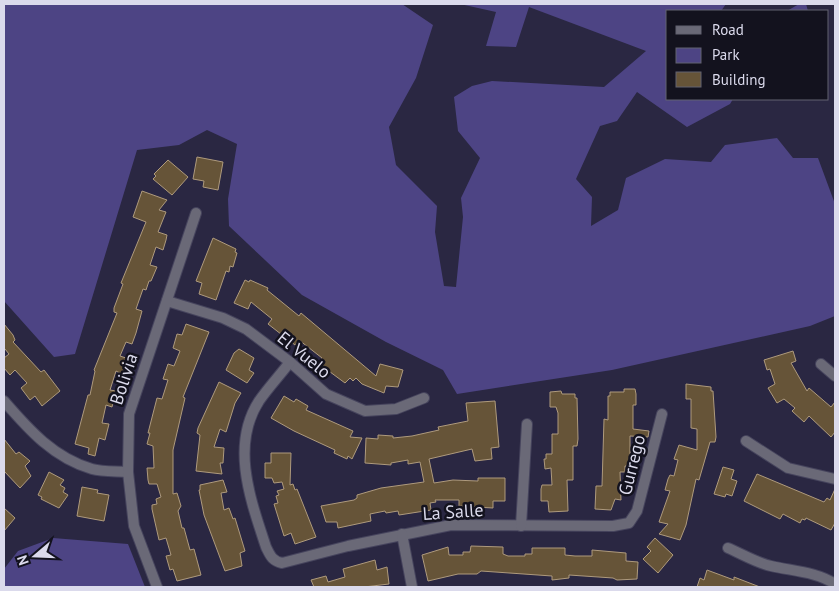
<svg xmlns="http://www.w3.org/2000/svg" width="839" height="591" viewBox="0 0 839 591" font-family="'PT Sans',sans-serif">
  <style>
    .green { fill: #4d4484 }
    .building { fill: #665438; stroke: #ae9a7d }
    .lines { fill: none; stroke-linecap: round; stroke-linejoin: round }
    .minor-casing { stroke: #46445d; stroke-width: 12 }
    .minor { stroke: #6a6977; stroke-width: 10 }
    .labels { text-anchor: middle; stroke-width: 5; stroke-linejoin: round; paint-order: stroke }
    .street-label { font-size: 18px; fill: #dbdaec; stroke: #13121e }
  </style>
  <rect width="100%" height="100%" fill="#2a2742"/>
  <!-- green -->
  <g class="green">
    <polygon points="4,4 402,4 433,25 416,78 389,127 396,165 437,206 435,232 444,286 456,287 463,217 461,198 480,158 458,131 454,97 472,86 492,81 604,87 646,51 529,7 516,47 486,46 496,12 460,4 726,4 721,11 668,11 668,99 733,99 730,104 687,127 637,92 617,121 600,126 576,179 592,197 591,226 618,210 626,178 665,159 711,162 725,145 777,138 793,158 818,158 835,204 835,316 810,326 612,370 457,394 443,370 386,342 302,295 229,226 228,199 237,144 207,130 179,145 137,150 75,354 54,357 4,301"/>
    <polygon points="799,4 806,4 808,11 787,11"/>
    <polygon points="53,538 128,544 145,587 4,587 4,569 18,551"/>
  </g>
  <!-- building -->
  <g class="building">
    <polygon points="197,157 223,162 218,190 203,187 204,181 193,179"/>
    <polygon points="168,160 188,177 172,195 153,179 156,176 154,174"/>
    <polygon points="142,191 167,200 159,210 166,212 158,232 167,235 166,240 163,250 156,247 150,265 157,267 151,281 149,281 146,290 143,289 136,309 142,311 136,333 132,344 126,342 120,356 126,358 126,363 122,374 116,371 110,390 116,391 112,407 106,405 102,423 109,424 105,440 99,438 95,456 88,454 89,448 75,444 88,395 90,395 95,371 94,370 117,313 114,312 114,308 123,284 121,283 146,222 133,217"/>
    <polygon points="213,238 236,249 235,252 237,253 233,267 230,266 229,272 226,271 216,300 199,294 202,283 196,281"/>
    <polygon points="245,280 249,282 250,280 268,288 267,290 299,316 301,313 376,376 380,364 403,370 398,387 386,386 384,393 362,384 356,378 353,381 350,378 345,383 318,363 322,358 299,340 295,345 268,324 272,319 251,302 248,309 234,303"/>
    <polygon points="4,324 13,335 15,340 13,342 41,372 44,370 60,391 42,406 35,396 30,400 21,388 27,383 15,370 10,375 4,368 4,358 9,354 5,349 4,350"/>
    <polygon points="186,324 209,332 183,397 185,398 173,450 173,494 177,493 181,506 178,511 182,528 184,528 190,550 194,549 201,575 177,581 173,569 170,570 166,556 171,555 166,538 159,540 152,509 152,505 157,504 156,499 161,497 157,484 149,484 148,480 147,468 154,468 153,446 147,444 150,433 148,433 157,398 162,399 168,380 163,379 168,364 174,366 180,351 173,348 177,334 182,335"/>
    <polygon points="239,349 254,358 249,370 254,373 247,383 226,370 234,353"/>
    <polygon points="793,351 796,361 791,363 807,391 809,388 831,407 835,402 835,432 831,437 809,416 804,422 792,411 795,408 784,399 777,403 768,388 775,384 770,369 767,370 764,360"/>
    <polygon points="219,382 241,393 235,403 226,432 220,429 214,447 224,448 223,463 220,463 222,474 196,471 200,435 197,433 198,428"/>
    <polygon points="686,384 711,387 711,391 713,391 716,437 715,442 710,442 699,480 696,479 686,525 680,540 659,534 668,524 659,522 670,491 665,490 668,479 670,475 674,476 678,460 674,459 679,445 697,450 697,429 691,428 691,399 686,399"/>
    <polygon points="624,389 635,389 636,394 636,405 633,405 633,429 649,431 648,437 630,436 630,466 625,466 625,472 620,472 621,500 615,499 611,510 595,509 596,486 602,486 604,419 608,420 608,396 610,396 610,392 624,392"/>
    <polygon points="561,391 562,394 575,394 575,398 577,398 578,439 577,446 573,446 573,480 567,480 568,511 549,512 548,501 541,501 541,489 542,485 552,485 551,468 545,469 544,459 546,459 546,454 552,454 552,434 558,434 558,413 556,407 550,407 550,392"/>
    <polygon points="284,396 294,402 296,399 308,406 306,410 353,431 350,437 362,438 352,459 348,456 347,459 334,453 335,450 294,431 271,418"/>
    <polygon points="495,401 499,447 491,448 492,459 475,461 472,449 429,459 434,483 453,480 478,481 478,478 505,478 505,501 493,501 493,508 459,506 459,500 435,500 436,502 430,503 431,510 399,515 398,511 386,513 385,511 370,514 371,521 338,528 337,522 326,522 321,506 354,500 357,498 357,495 381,488 424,482 420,462 408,464 408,460 391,463 391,465 365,463 366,438 378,439 378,435 393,436 393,438 412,436 439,430 438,427 468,421 466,403"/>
    <polygon points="4,439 16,454 19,452 30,461 25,466 31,476 20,488 4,471"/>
    <polygon points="271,453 291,453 290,485 293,484 295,490 297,489 316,537 295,544 291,533 284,536 274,504 278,503 276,496 279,495 277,491 284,489 282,482 274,483 272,478 265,478 265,463 271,463"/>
    <polygon points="723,467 734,470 731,479 737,481 732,496 726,494 725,497 714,494"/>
    <polygon points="49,472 64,480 60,485 65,488 63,492 68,495 59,508 41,499 42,497 38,495"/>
    <polygon points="757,474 824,502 827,498 830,500 835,489 835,523 831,530 806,518 805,520 802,519 800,523 783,514 780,519 744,501"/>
    <polygon points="223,480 227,492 221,493 224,510 229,508 233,519 235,518 245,551 240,553 242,566 225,571 204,515 199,490 200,490 200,485"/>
    <polygon points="82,487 98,490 97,493 109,495 104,521 77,516"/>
    <polygon points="4,508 15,518 4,531"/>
    <polygon points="655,538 673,555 658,573 643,559 651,551 647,547"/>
    <polygon points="471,546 503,547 503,554 508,556 525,556 525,554 532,554 532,548 565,548 565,555 575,556 592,556 592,550 626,553 626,561 638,562 637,579 617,580 613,578 569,575 569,578 552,580 552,576 481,571 477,574 458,574 428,581 422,555 448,547 449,555 463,555 463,552 470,552"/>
    <polygon points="375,560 377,570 387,567 389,584 364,587 314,587 311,580 326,576 328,582 345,577 343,569"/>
    <polygon points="707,570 734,580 734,577 760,587 697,587 700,578 704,580"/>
  </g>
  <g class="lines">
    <!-- minor casing -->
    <g class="minor-casing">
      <g id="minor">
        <polyline points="167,301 223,318 246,329 290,362 326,394 365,411 396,409 424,398"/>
        <path d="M290,362C280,375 268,388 259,401C230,446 251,501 266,547C270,555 272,561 282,563L348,546L451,525L613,526L629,523L637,511L662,414"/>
        <polyline points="821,364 835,376"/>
        <path d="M4,401C29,430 54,458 92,469C103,472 117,471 128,472"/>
        <polyline points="746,441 788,468 835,479"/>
        <polyline points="521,526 527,424"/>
        <polyline points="402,534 412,587"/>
        <path d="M728,548C742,554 757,563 771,566C793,571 817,572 835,584"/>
        <polyline points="157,587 134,526 128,472 129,414 196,213"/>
      </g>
    </g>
    <!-- minor -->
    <use href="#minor" class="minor"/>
  </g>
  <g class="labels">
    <!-- street labels -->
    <g class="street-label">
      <text transform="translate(304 355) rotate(39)" y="6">El Vuelo</text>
      <text transform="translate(124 379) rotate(-72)" y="6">Bolivia</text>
      <text transform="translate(632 465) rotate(-76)" y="6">Gurrego</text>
      <text transform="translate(453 512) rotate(-4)" y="6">La Salle</text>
    </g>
  </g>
  <!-- border -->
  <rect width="839" height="591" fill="none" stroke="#dbdaec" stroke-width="10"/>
  <!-- legend -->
  <rect x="666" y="10" width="162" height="90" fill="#13121e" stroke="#636270"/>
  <rect x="676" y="26" width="25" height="8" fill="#6a6977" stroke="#636270"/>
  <text x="712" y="35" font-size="15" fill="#dbdaec">Road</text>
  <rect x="676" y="48" width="25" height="15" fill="#4d4484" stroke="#636270"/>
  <text x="712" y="60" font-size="15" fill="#dbdaec">Park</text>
  <rect x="676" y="72" width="25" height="15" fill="#665438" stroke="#636270"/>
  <text x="712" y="85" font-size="15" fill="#dbdaec">Building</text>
  <!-- north arrow -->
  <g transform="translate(35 556) rotate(251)" stroke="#13121e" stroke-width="4" paint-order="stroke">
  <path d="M0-4L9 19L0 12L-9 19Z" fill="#dbdaec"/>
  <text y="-8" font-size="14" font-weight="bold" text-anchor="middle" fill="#dbdaec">N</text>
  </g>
</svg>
